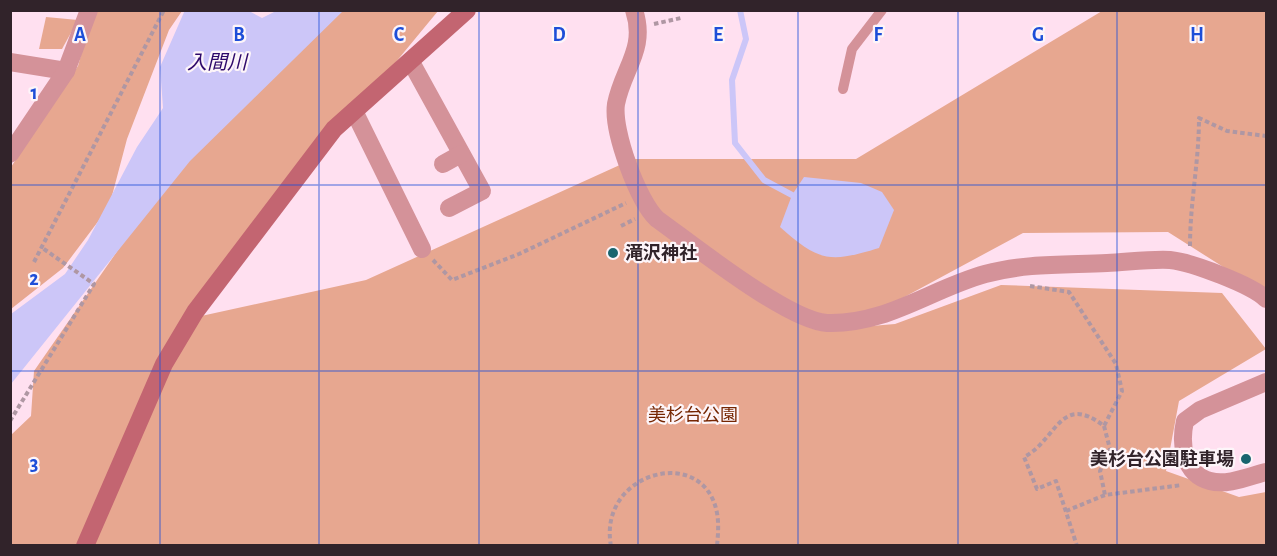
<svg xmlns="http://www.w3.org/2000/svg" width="1277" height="556" viewBox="0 0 1277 556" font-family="'Alegreya Sans','Noto Sans JP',sans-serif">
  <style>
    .green { fill: #e7a790 }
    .water { fill: #ccc6f8 }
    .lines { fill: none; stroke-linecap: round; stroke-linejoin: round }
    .stream { stroke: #ccc6f8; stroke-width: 6 }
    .path { stroke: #af97a3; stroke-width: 4; stroke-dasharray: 4.5 3; stroke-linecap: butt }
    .lane { stroke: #d49299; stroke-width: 10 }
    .street { stroke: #d49299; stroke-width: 18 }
    .secondary { stroke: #c36571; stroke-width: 18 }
    .grid { fill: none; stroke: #1d4ed8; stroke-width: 1.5; stroke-opacity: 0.55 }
    .poi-dot { fill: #19656f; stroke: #fdf5f9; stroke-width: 2 }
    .labels { text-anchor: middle; stroke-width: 4.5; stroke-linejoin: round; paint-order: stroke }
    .poi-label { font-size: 18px; font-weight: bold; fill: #31232a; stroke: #fdf5f9; text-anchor: start }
    .park-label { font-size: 18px; fill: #752602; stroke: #fdf5f9 }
    .water-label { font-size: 20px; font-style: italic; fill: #2e096b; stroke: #fdf5f9 }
    .grid-label { font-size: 20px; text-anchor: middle; font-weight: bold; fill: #1d4ed8; stroke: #fdf5f9; stroke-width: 4.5; stroke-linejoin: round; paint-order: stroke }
  </style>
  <rect width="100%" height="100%" fill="#ffe0f0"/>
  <!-- green -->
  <g class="green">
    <polygon points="93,11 182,11 169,30 127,139 109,207 63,268 11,309 11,167 78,66"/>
    <polygon points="284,11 438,11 183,320 366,280 633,159 856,159 1102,11 1266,11 1266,294 1168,232 1023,233 847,328 895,324 1001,285 1222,293 1266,349 1179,401 1166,471 1239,497 1266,492 1266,545 11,546 11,435 31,416 34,371"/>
    <polygon points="46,17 78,20 62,49 39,49"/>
  </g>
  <!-- water -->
  <g class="water">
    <polygon points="185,10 249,11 262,18 276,11 343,11 190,161 11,384 11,314 65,274 88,240 137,147 163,108 160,67"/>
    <path d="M804,177L861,183L882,192L894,210L879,248C830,263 819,262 780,227L792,195Z"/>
  </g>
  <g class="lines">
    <!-- stream -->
    <polyline class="stream" points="740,10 746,39 732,80 735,143 764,180 792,195"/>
    <!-- path -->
    <g class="path">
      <polyline points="654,24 681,18"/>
      <polyline points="621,226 635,219"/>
      <path d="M1190,246C1190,202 1199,162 1199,118L1227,131L1266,136"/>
      <polyline points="433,260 452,280 519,254 626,203"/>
      <polyline points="34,262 164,10"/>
      <path d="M1030,286L1069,292L1116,364L1122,391L1104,426C1060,392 1057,440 1024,457L1037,489L1056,481L1077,546"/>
      <polyline points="10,421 94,284 41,247"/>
      <polyline points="1104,426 1110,449 1100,471 1105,495"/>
      <polyline points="1066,511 1105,495 1182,485"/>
      <path d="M611,546C597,472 704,443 717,513C719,524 718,535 717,546"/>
    </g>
    <!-- lane -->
    <polyline class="lane" points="843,89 852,49 882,10"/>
    <!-- street -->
    <g class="street">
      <path d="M634,10C647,49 623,68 616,104C612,131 638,201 657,219C692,244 788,321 827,323C886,325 931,289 985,274C1025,263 1067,265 1107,263C1128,262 1150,259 1170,260C1191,262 1252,285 1266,299"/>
      <polyline points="10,62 66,71"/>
      <polyline points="411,62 482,191 449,208"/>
      <polyline points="354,111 422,249"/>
      <polyline points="10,154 66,71 89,10"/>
      <polyline points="443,164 461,154"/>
      <path d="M1266,382L1200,410L1185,421C1180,443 1183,474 1210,481C1227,486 1250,476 1266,472"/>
    </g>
    <!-- secondary -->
    <polyline class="secondary" points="85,546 164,364 195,312 334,129 467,10"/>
  </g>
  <!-- grid -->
  <path class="grid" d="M160,10V546M319,10V546M479,10V546M638,10V546M798,10V546M958,10V546M1117,10V546M10,185H1266M10,371H1266"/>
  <!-- markers -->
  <g class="poi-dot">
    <circle cx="613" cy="253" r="6"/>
    <circle cx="1246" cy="459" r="6"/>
  </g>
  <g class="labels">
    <!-- poi labels -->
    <g class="poi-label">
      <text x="625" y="259">滝沢神社</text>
      <text x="1234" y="465" text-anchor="end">美杉台公園駐車場</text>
    </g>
    <!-- park labels -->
    <g class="park-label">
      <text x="693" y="421">美杉台公園</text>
    </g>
    <!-- water labels -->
    <g class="water-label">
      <text x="217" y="69">入間川</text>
    </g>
  </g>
  <g class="grid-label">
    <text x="80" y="41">A</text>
    <text x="239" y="41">B</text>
    <text x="399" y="41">C</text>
    <text x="559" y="41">D</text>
    <text x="718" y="41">E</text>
    <text x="878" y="41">F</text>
    <text x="1038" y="41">G</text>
    <text x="1197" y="41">H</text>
    <text x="34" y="99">1</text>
    <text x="34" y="285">2</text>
    <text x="34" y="470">3</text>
  </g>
  <!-- border -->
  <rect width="1277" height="556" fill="none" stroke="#31232a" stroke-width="24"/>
</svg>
